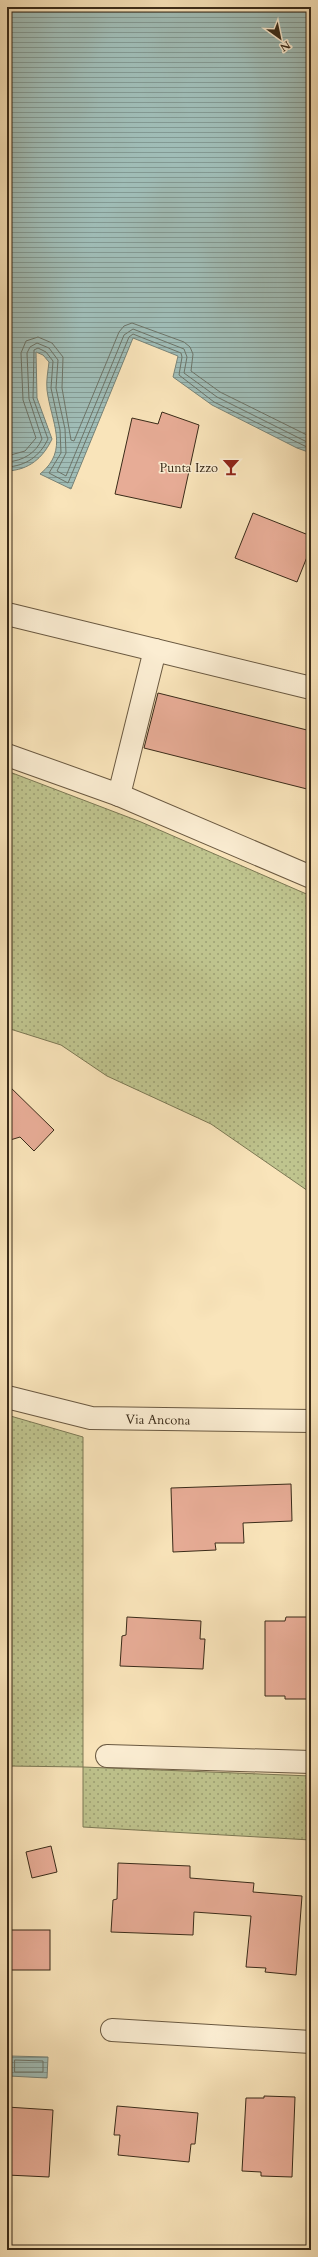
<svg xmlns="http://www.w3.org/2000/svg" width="318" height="2257" viewBox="0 0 318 2257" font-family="Cardo,serif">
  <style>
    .grass { fill: url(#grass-dots); stroke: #7c7854 }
    .water { fill: url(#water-rules); stroke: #778378 }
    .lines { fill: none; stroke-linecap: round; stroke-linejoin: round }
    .shore { stroke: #6d7468; stroke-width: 1 }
    .building { fill: #e7ac96; stroke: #3a2b19 }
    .minor-casing { stroke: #6a5941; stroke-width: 24 }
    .minor { stroke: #fbedd2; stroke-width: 22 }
    .labels { text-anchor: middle; stroke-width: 3; stroke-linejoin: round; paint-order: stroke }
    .poi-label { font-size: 13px; fill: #3a2b19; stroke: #fbedd2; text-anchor: end }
    .street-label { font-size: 13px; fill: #3a2b19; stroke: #fbedd2 }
  </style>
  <defs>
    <pattern id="grass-dots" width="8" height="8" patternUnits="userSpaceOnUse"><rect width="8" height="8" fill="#bfc48e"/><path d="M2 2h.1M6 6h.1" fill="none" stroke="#9c9f73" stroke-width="1.8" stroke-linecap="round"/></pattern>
    <pattern id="water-rules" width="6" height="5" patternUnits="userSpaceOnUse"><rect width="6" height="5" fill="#a0bdb7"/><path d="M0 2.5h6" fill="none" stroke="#839a94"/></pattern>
  </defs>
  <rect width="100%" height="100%" fill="#f9e4ba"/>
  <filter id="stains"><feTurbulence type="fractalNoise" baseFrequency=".005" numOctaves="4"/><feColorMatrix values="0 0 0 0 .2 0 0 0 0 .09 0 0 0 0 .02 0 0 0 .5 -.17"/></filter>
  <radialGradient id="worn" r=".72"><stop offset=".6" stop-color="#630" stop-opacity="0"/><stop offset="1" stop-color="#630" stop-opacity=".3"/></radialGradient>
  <!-- grass -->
  <g class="grass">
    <polygon points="7,771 141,822 311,896 311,1193 211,1124 107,1076 61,1045 7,1028"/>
    <polygon points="7,1415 83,1437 83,1767 311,1776 311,1840 83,1827 83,1767 7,1766"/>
  </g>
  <!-- water -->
  <g class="water">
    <path d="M7,7H311V453L297,448L212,405L173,377L178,356L133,338L71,489L40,474C70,450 51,422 47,390C46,381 48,371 49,362L43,355L36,352L37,398L52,439C43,458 29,470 7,471Z"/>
    <polygon points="10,2056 48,2057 47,2078 9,2076"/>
  </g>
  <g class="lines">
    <!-- shore -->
    <g class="shore">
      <polyline points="7,456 25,451 36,438 23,400 21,353 26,341 38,337 52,343 63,357 62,388 71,440 74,441 119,332 124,326 132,323 184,342 190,347 193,354 191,371 220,392 311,437"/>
      <path d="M7,462C23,461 36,453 42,439L29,399L27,353L30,347L37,343L49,348L58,360L56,388L65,429L66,453L57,471L66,476L124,335L133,329L184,349L187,357L184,373L217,397L311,444"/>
      <path d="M7,467C26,466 40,456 48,439L33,398L34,350L38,348L46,352L53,361L51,388L60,430L61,453L49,473L68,483L129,337L133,334L181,353L182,357L179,375L214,402L311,449"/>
      <polygon points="15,2060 43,2061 43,2072 15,2072"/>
    </g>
  </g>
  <!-- building -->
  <g class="building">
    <polygon points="162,412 199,425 181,508 115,494 132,418 158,424"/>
    <polygon points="253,513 311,536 311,547 297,582 235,558"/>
    <polygon points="158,693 311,731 311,790 144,748"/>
    <polygon points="7,1084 54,1130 34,1151 20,1137 7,1141"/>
    <polygon points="291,1484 292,1521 243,1523 244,1543 215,1543 216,1550 173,1552 171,1488"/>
    <polygon points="127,1617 201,1621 200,1639 205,1639 203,1669 120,1666 122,1636 126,1635"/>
    <polygon points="286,1617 311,1617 311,1699 285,1699 285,1696 265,1696 265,1621 285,1621"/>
    <polygon points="51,1846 57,1872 32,1878 26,1852"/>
    <polygon points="118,1863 190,1866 190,1878 254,1883 253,1892 302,1896 296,1975 265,1972 266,1968 246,1967 251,1916 194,1912 193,1935 111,1932 113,1900 117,1899"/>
    <rect x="7" y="1930" width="43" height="40"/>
    <polygon points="264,2096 295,2097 292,2177 261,2176 261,2172 242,2171 246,2098 264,2098"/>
    <polygon points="117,2106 198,2113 195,2144 191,2144 189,2162 118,2155 120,2135 114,2135"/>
    <polygon points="7,2107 53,2110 49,2177 7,2175"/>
  </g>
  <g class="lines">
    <!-- minor casing -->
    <g class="minor-casing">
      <g id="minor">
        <polyline points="7,614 311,688"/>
        <polyline points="7,755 119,795 311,877"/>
        <polyline points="119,795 155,650"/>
        <polyline points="7,1397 91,1418 311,1421"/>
        <polyline points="107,1756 311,1762"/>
        <polyline points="112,2030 311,2042"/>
      </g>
    </g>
    <!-- minor -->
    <use href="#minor" class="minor"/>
  </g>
  <!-- icons -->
  <defs>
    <g id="bar-bare" transform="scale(1.38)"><path d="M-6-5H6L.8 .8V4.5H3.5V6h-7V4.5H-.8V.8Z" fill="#8f2418" stroke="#fbedd2" stroke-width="2.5" paint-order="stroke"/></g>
  </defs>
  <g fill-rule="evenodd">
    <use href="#bar-bare" x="231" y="467"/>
  </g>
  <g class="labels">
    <!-- poi labels -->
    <g class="poi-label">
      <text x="218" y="472">Punta Izzo</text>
    </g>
    <!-- street labels -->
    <g class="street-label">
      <text transform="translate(158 1419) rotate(1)" y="5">Via Ancona</text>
    </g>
  </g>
  <!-- margin -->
  <rect width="318" height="2257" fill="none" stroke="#f9e4ba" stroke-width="24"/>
  <rect x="8" y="8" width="302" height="2241" fill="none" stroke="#3a2b19" stroke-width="2"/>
  <rect x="12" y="12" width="294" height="2233" fill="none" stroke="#3a2b19"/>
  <!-- north arrow -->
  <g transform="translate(280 38) rotate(147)" stroke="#fbedd2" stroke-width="3" paint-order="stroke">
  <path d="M0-3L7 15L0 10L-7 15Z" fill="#3a2b19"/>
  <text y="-6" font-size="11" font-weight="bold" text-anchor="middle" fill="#3a2b19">N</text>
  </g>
  <rect width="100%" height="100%" filter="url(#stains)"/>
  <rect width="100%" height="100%" fill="url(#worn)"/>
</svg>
